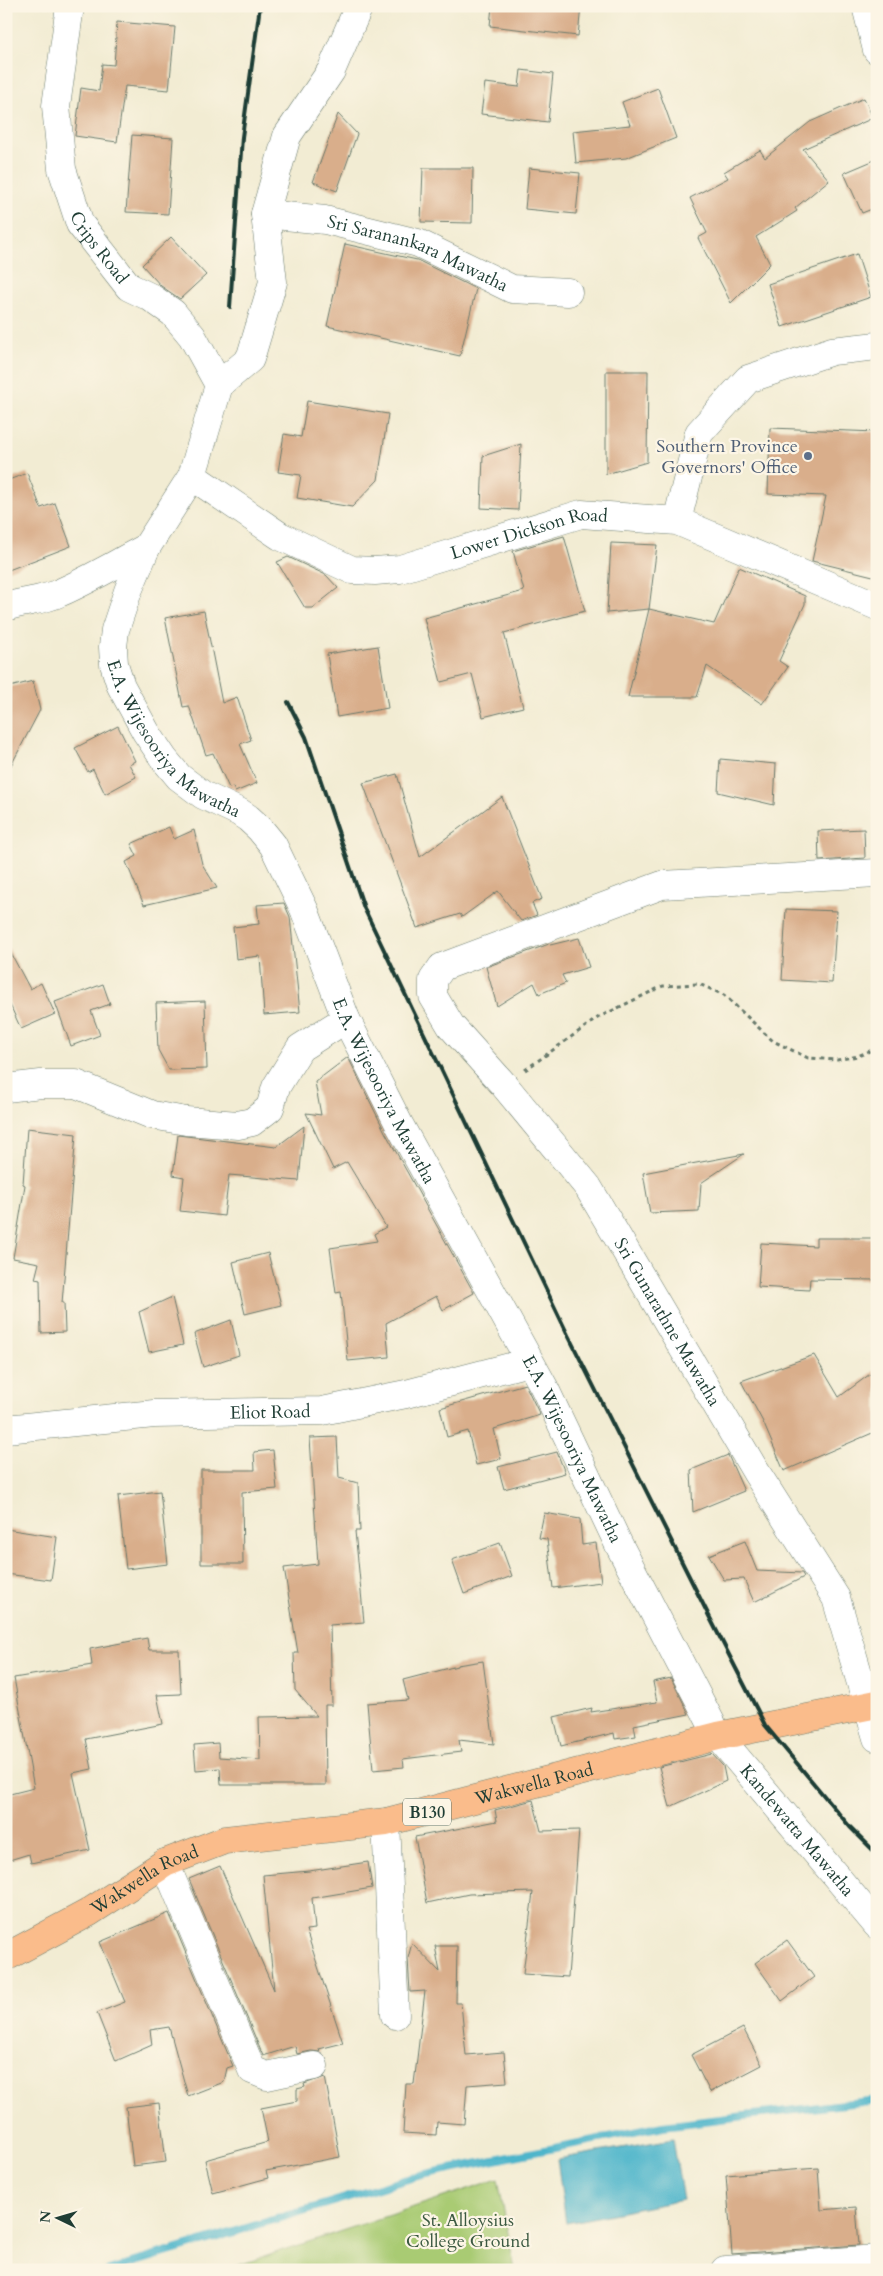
<svg xmlns="http://www.w3.org/2000/svg" width="883" height="2276" viewBox="0 0 883 2276" font-family="Cardo,serif">
  <style>
    .green { fill: #a9cb73; stroke: #648454 }
    .water { fill: #4db5cb; stroke: #367980 }
    .lines { fill: none; stroke-linecap: round; stroke-linejoin: round }
    .stream { stroke: #4db5cb; stroke-width: 8 }
    .building { fill: #d9ae8b }
    .minor-casing { stroke: #697a6c; stroke-width: 29 }
    .major-casing { stroke: #697a6c; stroke-width: 29 }
    .path { stroke: #697a6c; stroke-width: 3; stroke-dasharray: 4 4; stroke-linecap: butt }
    .minor { stroke: #fff; stroke-width: 28 }
    .major { stroke: #fabc8b; stroke-width: 28 }
    .rail { stroke: #1f3d34; stroke-width: 4 }
    .service-dot { fill: #5c6f8a; stroke: #fcf5e5; stroke-width: 2 }
    .labels { text-anchor: middle; stroke-width: 4.5; stroke-linejoin: round; paint-order: stroke }
    .shield { fill: #fcf5e5; stroke: #617469; stroke-width: 1 }
    .shield-label { font-size: 16px; font-weight: bold; fill: #1f3d34 }
    .street-label { font-size: 18px; fill: #1f3d34; stroke: #fcf5e5 }
    .service-label { font-size: 18px; fill: #4e5e75; stroke: #fcf5e5; text-anchor: end }
    .park-label { font-size: 18px; fill: #3b5941; stroke: #fcf5e5 }
  </style>
  <rect width="100%" height="100%" fill="#fcf5e5"/>
  <filter id="ink" filterUnits="userSpaceOnUse"><feTurbulence type="fractalNoise" baseFrequency=".02" numOctaves="2"/><feDisplacementMap in="SourceGraphic" scale="10" xChannelSelector="R" yChannelSelector="G"/><feConvolveMatrix kernelMatrix="1 2 1 2 8 2 1 2 1" color-interpolation-filters="sRGB"/></filter>
  <filter id="wash" filterUnits="userSpaceOnUse"><feTurbulence type="fractalNoise" baseFrequency=".0096" numOctaves="4" result="noise"/><feDisplacementMap in="SourceGraphic" scale="20" xChannelSelector="R" yChannelSelector="G"/><feGaussianBlur stdDeviation="1.12" result="paint"/><feColorMatrix in="noise" values="0 0 0 0 0 0 0 0 0 0 0 0 0 0 0 0 0 1.4 0 .05"/><feComposite in="paint" operator="in"/></filter>
  <g filter="url(#wash)">
    <rect width="100%" height="100%" fill="#f2ecd3"/>
    <!-- green -->
    <polygon class="green" points="498,2179 515,2270 224,2270"/>
    <!-- water -->
    <polygon class="water" points="673,2139 683,2200 566,2223 557,2159"/>
    <g class="lines">
      <!-- stream -->
      <polyline class="stream" points="109,2270 421,2175 663,2126 877,2100"/>
    </g>
    <g id="blocks">
      <!-- building -->
      <g class="building">
        <polygon points="492,6 581,6 578,36 490,26"/>
        <polygon points="117,22 175,27 169,90 125,86 117,142 75,136 81,88 99,91 102,64 114,65"/>
        <polygon points="521,70 553,74 548,122 481,114 485,83 519,87"/>
        <polygon points="658,88 676,138 626,158 576,163 573,131 630,125 622,102"/>
        <polygon points="864,98 873,118 803,149 829,180 795,208 797,211 756,237 770,264 731,303 698,238 707,233 690,198 728,178 724,172 760,150 765,158 810,122"/>
        <polygon points="338,114 357,134 337,191 313,182"/>
        <polygon points="132,135 173,138 168,214 126,212"/>
        <polygon points="877,159 877,207 862,213 844,173"/>
        <polygon points="423,168 473,168 472,223 421,222"/>
        <polygon points="529,168 580,173 576,214 525,209"/>
        <polygon points="171,237 206,275 180,299 161,286 142,265"/>
        <polygon points="345,244 417,260 476,289 460,356 327,326"/>
        <polygon points="857,254 871,297 782,327 768,284"/>
        <polygon points="606,371 648,371 647,462 606,474"/>
        <polygon points="307,401 388,414 378,480 352,507 297,498 301,475 278,472 284,434 301,437"/>
        <polygon points="770,428 877,432 877,577 812,561 826,496 768,494"/>
        <polygon points="521,444 518,510 481,508 483,456"/>
        <polygon points="27,473 41,508 55,503 71,546 6,571 6,481"/>
        <polygon points="564,536 585,611 504,633 523,707 483,717 472,674 441,682 424,618 524,591 513,551"/>
        <polygon points="611,543 657,545 649,609 607,613"/>
        <polygon points="288,557 326,575 338,588 313,608 305,608 277,562"/>
        <polygon points="739,567 805,596 805,604 779,661 788,667 762,704 707,666 697,697 628,697 649,609 714,624"/>
        <polygon points="204,611 222,703 237,697 251,740 240,744 257,783 235,792 233,787 229,788 213,753 206,755 189,706 183,707 165,618"/>
        <polygon points="378,646 388,708 337,717 327,654"/>
        <polygon points="33,681 40,710 6,775 6,688"/>
        <polygon points="118,726 135,761 129,764 136,777 105,794 93,769 88,772 75,748"/>
        <polygon points="720,759 776,764 774,805 718,792"/>
        <polygon points="397,774 420,857 502,797 542,899 532,903 537,915 521,921 498,891 462,917 460,914 417,928 363,783"/>
        <polygon points="169,827 174,839 194,830 202,864 217,888 144,905 126,862 137,856 131,844"/>
        <polygon points="864,829 865,858 819,861 818,831"/>
        <polygon points="284,903 290,917 300,1012 264,1015 260,956 236,959 233,927 259,924 257,905"/>
        <polygon points="786,909 837,911 832,983 782,980"/>
        <polygon points="579,938 589,967 562,975 566,983 539,994 534,983 497,1006 486,967 549,944 550,945"/>
        <polygon points="6,944 30,989 41,983 55,1014 21,1029 6,996"/>
        <polygon points="103,984 110,1004 91,1011 100,1035 71,1046 55,1002"/>
        <polygon points="205,1001 207,1069 169,1070 158,1050 156,1003"/>
        <polygon points="348,1057 385,1132 474,1293 443,1310 436,1296 386,1323 389,1357 348,1361 341,1292 336,1293 330,1248 377,1241 374,1234 386,1227 347,1162 333,1169 306,1113 321,1115 315,1082"/>
        <polygon points="304,1126 299,1181 229,1175 224,1216 180,1211 184,1177 173,1175 178,1135 276,1147"/>
        <polygon points="27,1128 76,1134 62,1303 64,1303 65,1332 41,1333 40,1280 35,1279 39,1263 13,1258 25,1185 23,1184"/>
        <polygon points="744,1154 701,1183 699,1211 650,1213 643,1173"/>
        <polygon points="816,1238 877,1238 877,1280 810,1279 809,1290 758,1287 761,1243 816,1246"/>
        <polygon points="268,1253 281,1305 245,1314 233,1262"/>
        <polygon points="172,1297 183,1345 149,1352 139,1312"/>
        <polygon points="231,1320 239,1355 203,1367 194,1334"/>
        <polygon points="814,1355 839,1397 877,1369 877,1431 784,1471 763,1422 741,1381"/>
        <polygon points="525,1384 540,1415 494,1429 501,1459 476,1465 468,1431 447,1437 440,1408"/>
        <polygon points="337,1437 339,1478 358,1483 360,1531 355,1531 364,1622 330,1625 332,1705 325,1705 326,1785 221,1785 220,1768 196,1770 194,1745 218,1743 219,1757 260,1760 259,1717 317,1716 295,1690 294,1653 298,1653 284,1568 318,1564 310,1438"/>
        <polygon points="273,1450 277,1489 242,1492 243,1564 201,1564 201,1470 255,1470 254,1452"/>
        <polygon points="557,1452 565,1473 504,1489 498,1467"/>
        <polygon points="728,1455 744,1491 693,1512 691,1470"/>
        <polygon points="160,1491 168,1564 126,1569 118,1496"/>
        <polygon points="544,1513 580,1519 582,1545 596,1543 601,1582 553,1588 547,1539 539,1538"/>
        <polygon points="6,1529 57,1537 51,1580 6,1574"/>
        <polygon points="745,1541 757,1571 802,1573 804,1577 754,1602 744,1579 724,1580 709,1555"/>
        <polygon points="500,1543 512,1576 464,1594 452,1560"/>
        <polygon points="147,1638 149,1650 179,1650 181,1694 157,1695 163,1724 86,1739 92,1769 73,1773 90,1850 31,1863 29,1854 6,1861 6,1795 34,1788 14,1678 92,1665 90,1649"/>
        <polygon points="483,1661 494,1744 459,1740 461,1752 403,1759 404,1767 373,1770 367,1703 408,1700 403,1680 457,1666 457,1665"/>
        <polygon points="671,1678 689,1714 634,1725 636,1736 615,1739 614,1733 561,1746 554,1717 592,1708 591,1712 657,1702 653,1682"/>
        <polygon points="712,1754 723,1766 726,1781 670,1807 659,1767"/>
        <polygon points="533,1800 541,1831 579,1830 568,1977 523,1974 533,1892 469,1894 427,1903 415,1837 497,1821 495,1810"/>
        <polygon points="368,1862 372,1888 312,1898 315,1929 306,1930 343,2043 319,2049 320,2052 311,2051 297,2054 295,2046 263,2056 189,1879 220,1866 274,1990 263,1875 309,1871"/>
        <polygon points="169,1913 233,2066 227,2068 224,2082 188,2096 169,2027 150,2030 152,2045 116,2061 97,2013 125,2002 100,1942"/>
        <polygon points="787,1940 814,1977 782,2001 755,1963"/>
        <polygon points="412,1943 440,1972 435,1946 457,1946 456,2003 461,2003 466,2055 504,2052 507,2082 467,2085 464,2124 437,2122 436,2135 403,2133 406,2084 414,2084 425,1991 410,1992 408,1958"/>
        <polygon points="743,2028 762,2065 710,2092 691,2055"/>
        <polygon points="325,2077 340,2157 266,2171 268,2178 213,2193 205,2160 268,2142 261,2108 297,2101 297,2089 305,2087 304,2084"/>
        <polygon points="159,2103 166,2162 133,2166 126,2107"/>
        <polygon points="818,2168 821,2210 856,2207 859,2245 732,2254 726,2175"/>
      </g>
    </g>
  </g>
  <g filter="url(#ink)">
    <use href="#blocks" fill-opacity="0" stroke="#697a6c" stroke-width="1"/>
    <g class="lines">
      <!-- minor casing -->
      <g class="minor-casing">
        <g id="minor">
          <path id="s1" d="M70,6L56,106L62,169L80,224L129,287L150,297L173,313L192,336L219,385L192,476L146,548L128,591L115,630L113,647L114,664L121,686L146,732L164,759L179,777L203,795L239,812L248,818L260,829L273,845L304,909L346,1019L399,1124L544,1387L619,1545L718,1736L877,1925"/>
          <polyline points="866,6 877,50"/>
          <path id="s2" d="M265,214L325,220L418,243L512,289L568,292"/>
          <polyline points="219,385 250,359 273,282 265,214 287,136 331,71 359,6"/>
          <path id="s3" d="M192,476L280,536L352,570L375,571L400,569L581,514L677,521L877,606"/>
          <polyline points="677,521 699,433 748,379 832,351 877,346"/>
          <path d="M6,607C24,601 42,601 59,593C89,580 117,563 146,548"/>
          <path id="s4" d="M877,873L662,885L442,967L433,980V996L451,1026L504,1085L588,1187L756,1472L836,1598L877,1738"/>
          <polyline points="6,1088 41,1084 76,1084 152,1115 186,1121 238,1125 252,1122 270,1108 276,1087 300,1048 346,1019"/>
          <path id="s5" d="M6,1429L154,1414L322,1411L406,1394L529,1362"/>
          <polyline points="386,1822 395,2015"/>
          <polyline points="165,1863 252,2070 267,2076 314,2066"/>
          <polyline points="725,2270 877,2259"/>
        </g>
      </g>
      <!-- major casing -->
      <g class="major-casing">
        <g id="major">
          <path id="s6" d="M6,1957L88,1913L165,1863L225,1840L386,1822L718,1736L877,1704"/>
        </g>
      </g>
      <!-- path -->
      <polyline class="path" points="525,1070 599,1017 663,986 699,984 724,995 773,1041 808,1058 837,1060 858,1056 877,1048"/>
      <!-- minor -->
      <use href="#minor" class="minor"/>
      <!-- major -->
      <use href="#major" class="major"/>
      <!-- rail -->
      <g class="rail">
        <polyline points="230,307 242,137 260,6"/>
        <polyline points="288,702 306,737 364,908 568,1335 709,1616 765,1725 850,1827 877,1854"/>
      </g>
    </g>
  </g>
  <!-- markers -->
  <circle class="service-dot" cx="808" cy="456" r="5"/>
  <g class="labels">
    <!-- shield labels -->
    <rect class="shield" x="403" y="1798.5" width="48" height="27" rx="4"/>
    <g class="shield-label">
      <text x="427" y="1818">B130</text>
    </g>
    <!-- street labels -->
    <g class="street-label">
      <text dy="6" stroke="none"><textPath href="#s1" startOffset="252">Crips Road</textPath></text>
      <text dy="6" stroke="none"><textPath href="#s2" startOffset="159">Sri Saranankara Mawatha</textPath></text>
      <text dy="6" stroke="none"><textPath href="#s3" startOffset="369">Lower Dickson Road</textPath></text>
      <text dy="6" stroke="none"><textPath href="#s1" startOffset="840">E.A. Wijesooriya Mawatha</textPath></text>
      <text dy="6" stroke="none"><textPath href="#s1" startOffset="1260">E.A. Wijesooriya Mawatha</textPath></text>
      <text dy="6" stroke="none"><textPath href="#s4" startOffset="885">Sri Gunarathne Mawatha</textPath></text>
      <text dy="6" stroke="none"><textPath href="#s5" startOffset="265">Eliot Road</textPath></text>
      <text dy="6" stroke="none"><textPath href="#s1" startOffset="1665">E.A. Wijesooriya Mawatha</textPath></text>
      <text dy="6" stroke="none"><textPath href="#s6" startOffset="564">Wakwella Road</textPath></text>
      <text dy="6" stroke="none"><textPath href="#s1" startOffset="2110">Kandewatta Mawatha</textPath></text>
      <text dy="6" stroke="none"><textPath href="#s6" startOffset="159">Wakwella Road</textPath></text>
    </g>
    <!-- service labels -->
    <g class="service-label">
      <text x="798" y="452">Southern Province<tspan x="798" dy="21">Governors' Office</tspan></text>
    </g>
    <!-- park labels -->
    <g class="park-label">
      <text x="468" y="2226">St. Alloysius<tspan x="468" dy="21">College Ground</tspan></text>
    </g>
  </g>
  <!-- margin -->
  <rect width="883" height="2276" fill="none" stroke="#fcf5e5" stroke-width="25"/>
  <!-- north arrow -->
  <g transform="translate(58 2218) rotate(275)" stroke="#fcf5e5" stroke-width="4" paint-order="stroke">
  <path d="M0-4L9 19L0 12L-9 19Z" fill="#1f3d34"/>
  <text y="-8" font-size="14" font-weight="bold" text-anchor="middle" fill="#1f3d34">N</text>
  </g>
</svg>
